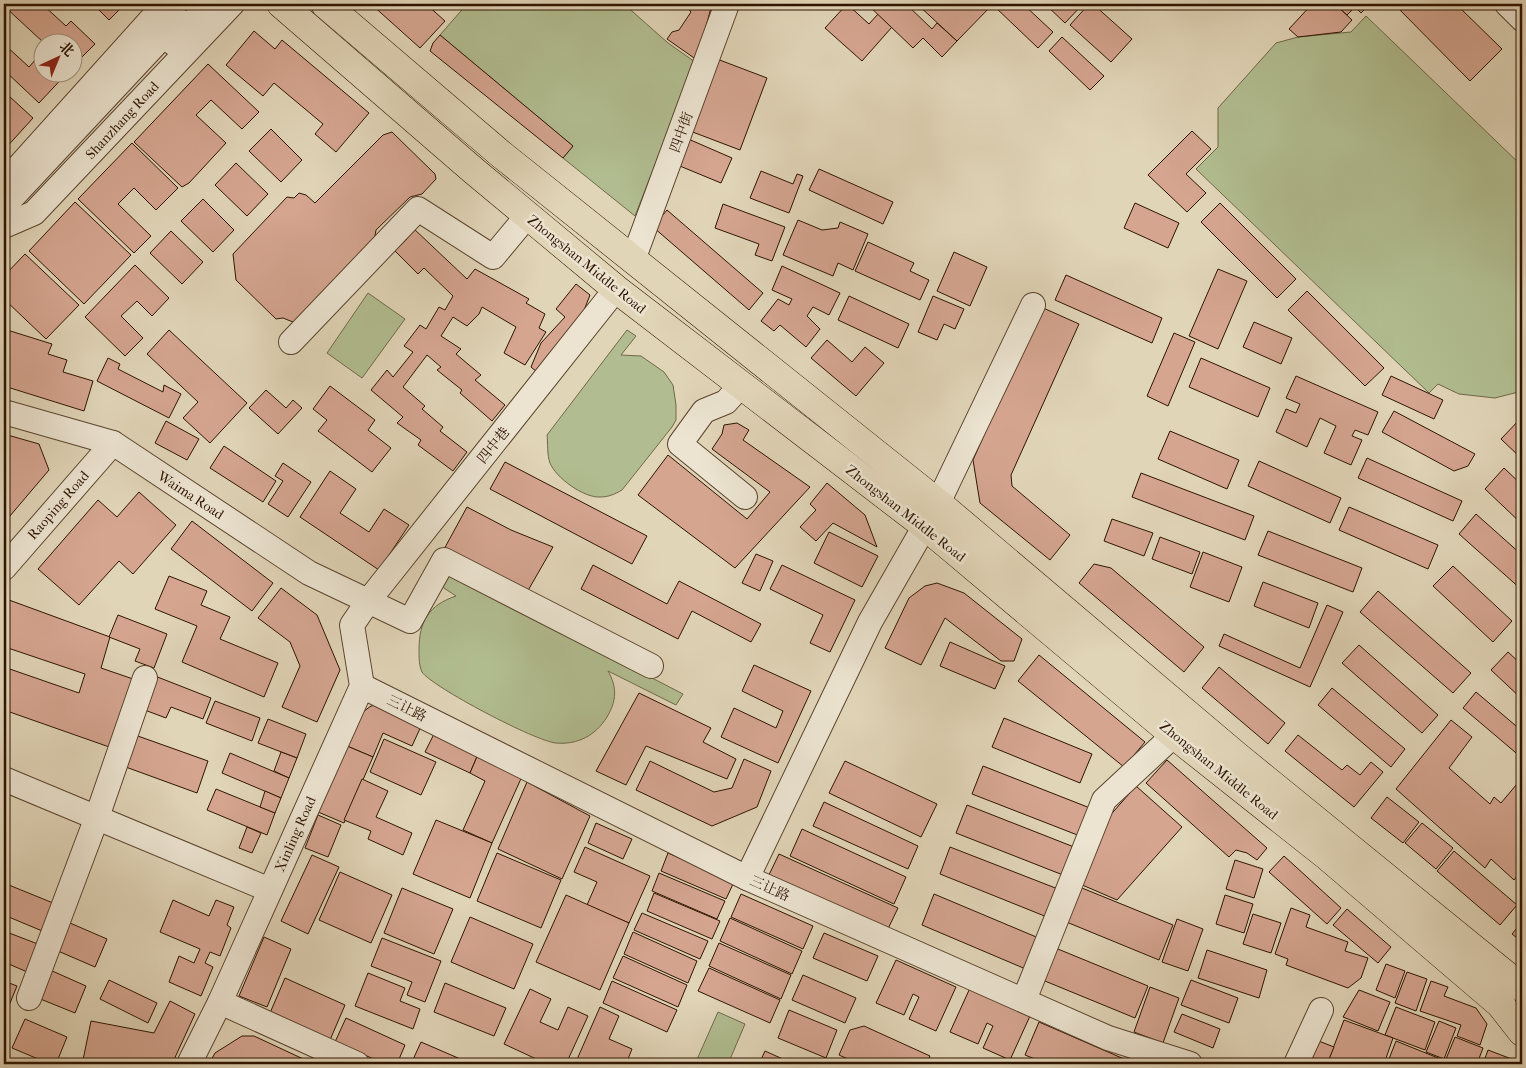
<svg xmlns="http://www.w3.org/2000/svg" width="1526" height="1068" viewBox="0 0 1526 1068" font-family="'IM FELL French Canon','Noto Serif SC',serif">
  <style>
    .green { fill: #b1bd90; stroke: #706848 }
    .building { fill: #d5a590; stroke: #2e1400 }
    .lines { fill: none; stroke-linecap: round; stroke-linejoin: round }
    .minor-casing { stroke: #5b442e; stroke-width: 26 }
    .major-casing { stroke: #2e1400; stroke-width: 29 }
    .minor { stroke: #ece4d1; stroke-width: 24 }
    .major { stroke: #e1d5b8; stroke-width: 28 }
    .labels { text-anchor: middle; stroke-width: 5; stroke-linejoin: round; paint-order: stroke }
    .street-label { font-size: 14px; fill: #2e1400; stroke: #ece4d1 }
  </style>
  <rect width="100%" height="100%" fill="#e1d5b8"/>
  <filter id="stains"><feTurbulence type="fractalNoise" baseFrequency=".004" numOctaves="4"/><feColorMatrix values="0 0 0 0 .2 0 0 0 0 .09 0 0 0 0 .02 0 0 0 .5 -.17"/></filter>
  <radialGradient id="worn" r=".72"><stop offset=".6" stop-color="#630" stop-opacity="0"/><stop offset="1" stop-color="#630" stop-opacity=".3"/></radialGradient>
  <!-- green -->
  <g class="green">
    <polygon points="467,4 624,4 668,43 695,62 635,216 563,158 573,146 440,35"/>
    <polygon points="1366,16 1522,166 1522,391 1495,398 1459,394 1438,384 1429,393 1196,169 1218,147 1218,108 1276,43 1298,37 1351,32"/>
    <polygon points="368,293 405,319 362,378 327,353"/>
    <path d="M627,330L636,336L621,355L641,356L664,372L673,385L676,405V420L672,427L622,490C615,494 609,497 600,497C584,498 556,478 550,463C547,455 548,444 547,435Z"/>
    <path d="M449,573L683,694L676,705L608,671C617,687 617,700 607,717C596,735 578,745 556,743C537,742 432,687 422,672C419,666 419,657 419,650C419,621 429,605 456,596L441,586Z"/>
    <polygon points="718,1012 745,1024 728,1064 695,1064"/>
  </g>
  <!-- building -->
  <g class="building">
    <polygon points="4,4 42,4 66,26 71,21 95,44 72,67 72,42 43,42 4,6"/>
    <polygon points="93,4 125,4 109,20"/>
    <polygon points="371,4 426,4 445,21 420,48"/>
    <polygon points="684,4 712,4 697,60 667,39 672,32 679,30 691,12"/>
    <polygon points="847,4 869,24 878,14 892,27 862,61 825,28"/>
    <polygon points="867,4 906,4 932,29 937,23 957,41 942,57 923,38 913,48"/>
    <polygon points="917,4 993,4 957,41"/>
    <polygon points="996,4 1023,4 1053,32 1038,48 994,6"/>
    <polygon points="1045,4 1083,4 1065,23"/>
    <polygon points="1089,4 1093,4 1132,39 1111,62 1070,25"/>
    <polygon points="1312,4 1335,4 1352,20 1341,32 1298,37 1289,29"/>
    <polygon points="1335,4 1370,4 1361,13 1355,7 1347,15"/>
    <polygon points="1396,4 1456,4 1502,49 1470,81 1395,5"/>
    <polygon points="254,31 275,49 282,40 369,113 336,152 315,134 323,124 274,83 263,96 226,65"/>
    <polygon points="440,35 573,146 563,158 430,51 433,43"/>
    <polygon points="1062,37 1104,76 1090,90 1049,51"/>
    <polygon points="4,44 29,67 42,52 42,72 68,72 39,103 4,70"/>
    <polygon points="717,59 767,78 740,150 690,131"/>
    <polygon points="208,64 259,112 242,129 211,100 196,115 226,143 189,183 182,187 134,142"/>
    <polygon points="9,96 33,118 4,150 4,101"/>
    <polygon points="271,129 302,160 281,182 249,151"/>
    <polygon points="1192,131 1211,149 1186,174 1206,193 1187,212 1148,175"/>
    <polygon points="392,132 435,174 436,179 422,194 410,197 376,230 374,242 293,322 283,318 276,319 236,280 233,254 287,197 294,198 299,193 306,195 315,203 383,135"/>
    <polygon points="686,138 732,158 721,183 675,164"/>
    <polygon points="132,143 178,188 156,210 134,188 118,204 151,236 134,253 78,199"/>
    <polygon points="236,163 268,194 247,216 215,185"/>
    <polygon points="819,169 893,202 883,224 809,190"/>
    <polygon points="761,171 793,184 797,174 803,176 789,213 750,198"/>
    <polygon points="203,199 234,230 213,252 181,221"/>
    <polygon points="75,202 131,255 84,304 29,251"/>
    <polygon points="1135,203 1179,223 1168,248 1124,228"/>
    <polygon points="1220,203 1296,279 1277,298 1201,222"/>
    <polygon points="723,204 785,227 772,261 755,255 759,244 715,228"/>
    <polygon points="667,210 763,293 749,310 653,227"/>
    <polygon points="798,220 822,230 838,228 840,222 868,234 853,270 838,263 833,276 783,255"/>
    <polygon points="413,228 467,279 475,269 529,299 526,303 545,314 539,328 546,332 525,365 504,353 516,327 482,307 479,314 467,326 453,317 441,336 461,349 456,354 481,375 475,380 505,405 492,421 460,393 462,390 437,370 441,367 427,355 403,387 425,406 422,409 443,427 440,431 467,452 453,471 418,445 421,440 397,423 403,417 371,390 387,370 393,377 413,352 404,346 420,325 426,329 439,307 445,310 453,296 424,268 418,274 395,251 407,239 404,237"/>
    <polygon points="171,231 203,262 182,284 150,253"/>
    <polygon points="868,242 914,263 910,271 929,280 920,300 855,271"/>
    <polygon points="954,252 987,267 970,306 937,291"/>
    <polygon points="25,254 79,305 46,339 4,299 4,276"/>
    <polygon points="135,265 169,298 152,316 137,301 121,316 143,338 125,356 85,317"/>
    <polygon points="782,266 840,293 829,315 813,307 807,316 820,329 806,347 780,325 774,331 761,321 778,299 789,305 792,299 772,290"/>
    <polygon points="1218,269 1247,281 1218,349 1189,336"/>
    <polygon points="1066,275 1162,318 1152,343 1055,300"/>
    <polygon points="576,284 590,295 581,318 537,372 531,367 541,343 565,317 556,309"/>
    <polygon points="1307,291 1384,368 1365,386 1288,310"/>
    <polygon points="849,296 909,324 898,348 838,320"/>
    <polygon points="933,296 964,309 955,329 944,324 937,340 918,332"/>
    <polygon points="1041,307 1079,324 1011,475 1012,486 1070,535 1050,560 980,503 973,460"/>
    <polygon points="1254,322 1292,338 1281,364 1243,347"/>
    <polygon points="4,329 52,344 48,354 67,360 63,372 93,381 84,411 4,386"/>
    <polygon points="169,330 247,403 210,443 183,418 198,402 147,354"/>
    <polygon points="1174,333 1195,342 1168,406 1147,396"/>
    <polygon points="827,340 852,362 865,347 884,363 856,396 811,358"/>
    <polygon points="108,358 120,364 118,369 163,392 164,385 181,394 169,418 97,381"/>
    <polygon points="1201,358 1270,388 1258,417 1189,387"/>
    <polygon points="1296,376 1378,412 1368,435 1355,430 1352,436 1362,440 1351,465 1324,453 1336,426 1320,418 1307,447 1276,432 1286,409 1296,413 1300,404 1286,398"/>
    <polygon points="1391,376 1443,400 1434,419 1382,395"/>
    <polygon points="330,386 375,420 368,430 391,448 372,472 318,431 327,420 313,409"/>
    <polygon points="266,390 286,408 293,400 302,408 278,434 249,408"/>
    <polygon points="1394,411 1475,454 1468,466 1454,471 1382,432"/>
    <polygon points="1522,417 1522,459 1501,439"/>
    <polygon points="166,421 199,439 187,460 155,443"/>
    <polygon points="737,423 749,430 743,440 810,487 735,568 638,495 668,455 747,519 770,492 712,449 722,434 724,425"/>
    <polygon points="1170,431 1239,460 1227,489 1158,459"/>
    <polygon points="4,434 39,444 49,470 4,523"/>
    <polygon points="224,446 276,481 263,502 210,468"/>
    <polygon points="1367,458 1462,501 1453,521 1358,478"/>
    <polygon points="1259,461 1341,498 1330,523 1248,486"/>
    <polygon points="505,462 647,536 632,564 490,489"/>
    <polygon points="283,463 311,482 288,517 268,504 283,481 275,476"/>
    <polygon points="1504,468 1522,485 1522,524 1485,489"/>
    <polygon points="330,471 356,489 340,513 369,532 384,509 409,525 379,570 300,517"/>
    <polygon points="1141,473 1254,516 1245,540 1132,497"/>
    <polygon points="827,483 865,515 877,547 833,523 816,541 800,527 816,510 810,504"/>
    <polygon points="139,492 176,525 133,574 119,561 79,605 38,569 98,500 117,517"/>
    <polygon points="467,507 511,530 553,547 526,594 443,551"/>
    <polygon points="1349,507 1438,545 1428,569 1339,530"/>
    <polygon points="1476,514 1522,555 1522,590 1459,534"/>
    <polygon points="1112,519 1153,533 1144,556 1104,541"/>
    <polygon points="192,521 273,583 252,611 171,549"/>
    <polygon points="1268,531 1362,568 1353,592 1258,555"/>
    <polygon points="829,532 878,556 862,587 814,563"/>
    <polygon points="1160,537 1200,552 1192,574 1152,559"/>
    <polygon points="1203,552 1242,567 1229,602 1190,587"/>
    <polygon points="756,554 773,561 760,591 742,583"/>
    <polygon points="1094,564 1111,568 1204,647 1184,672 1079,583"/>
    <polygon points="593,565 667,604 679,581 761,624 751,642 692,611 678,639 581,589"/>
    <polygon points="782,565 855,600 830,652 810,643 823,615 770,589"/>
    <polygon points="1453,566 1512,621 1493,642 1433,586"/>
    <polygon points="169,576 207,591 201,605 230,617 220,639 278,663 264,697 182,662 197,626 155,609"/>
    <polygon points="1263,582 1318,603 1309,628 1254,606"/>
    <polygon points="937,583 964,593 1022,639 1014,661 1001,661 945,618 921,665 885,648 909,598 925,586"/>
    <polygon points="281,588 317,615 340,670 317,722 282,707 300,666 290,642 258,618"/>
    <polygon points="1378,591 1471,673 1453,693 1360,612"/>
    <polygon points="9,600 110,637 101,668 136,680 115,749 4,710 4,667 79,693 85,674 5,647 4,654 4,612"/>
    <polygon points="1327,605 1343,612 1310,687 1219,646 1224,634 1300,668"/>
    <polygon points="118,615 167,634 154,668 135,661 140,649 109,637"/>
    <polygon points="950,642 1005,666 995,689 940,666"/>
    <polygon points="1359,645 1438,715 1422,733 1342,663"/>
    <polygon points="1508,652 1522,665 1522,699 1491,670"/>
    <polygon points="1039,655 1145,742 1124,767 1018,681"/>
    <polygon points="754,665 811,691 778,763 721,737 734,708 776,728 783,711 742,691"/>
    <polygon points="1219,667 1285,723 1268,744 1202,688"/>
    <polygon points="155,676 211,698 203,719 171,707 166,718 142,709"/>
    <polygon points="1332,688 1405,749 1391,767 1318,705"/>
    <polygon points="1476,692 1522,731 1522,758 1463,708"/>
    <polygon points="639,693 711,728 703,742 736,759 727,779 646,746 626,785 596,771"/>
    <polygon points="215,701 260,718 252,741 206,723"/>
    <polygon points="386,703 423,722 412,746 383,733 373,757 347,746 360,714 371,706"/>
    <polygon points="1004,718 1092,754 1080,783 992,747"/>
    <polygon points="268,719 306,734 297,758 258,743"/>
    <polygon points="1451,720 1472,737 1449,768 1490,804 1494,797 1501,803 1522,778 1522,820 1516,828 1522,833 1522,870 1514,880 1491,859 1485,868 1396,789"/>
    <polygon points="435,732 479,752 470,773 425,752"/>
    <polygon points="135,735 208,761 197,793 123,766"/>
    <polygon points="1298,735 1342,770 1347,765 1360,775 1371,762 1383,772 1354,807 1285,751"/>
    <polygon points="384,739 436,762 421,795 370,772"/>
    <polygon points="347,746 373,757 344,823 318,812"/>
    <polygon points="281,752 297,758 289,778 274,771"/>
    <polygon points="479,752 524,772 492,843 463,830 485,781 470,773"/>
    <polygon points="230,753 289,778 281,798 222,773"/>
    <polygon points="744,759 771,771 757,807 712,826 636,790 650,761 714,792 732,788"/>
    <polygon points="1167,760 1267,848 1257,860 1247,853 1236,850 1229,857 1146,783"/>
    <polygon points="845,761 937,804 921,837 829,793"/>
    <polygon points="983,766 1090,808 1080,836 972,794"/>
    <polygon points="362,779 388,791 376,817 412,833 403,855 368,839 371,831 344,820"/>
    <polygon points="527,782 590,816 562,879 498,849"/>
    <polygon points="1136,786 1182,827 1117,900 1080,884 1106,820"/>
    <polygon points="216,789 275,813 267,835 207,810"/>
    <polygon points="265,791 281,798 275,813 260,807"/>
    <polygon points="1387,797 1419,822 1403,843 1371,818"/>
    <polygon points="824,802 918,846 908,869 813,826"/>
    <polygon points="967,805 1074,847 1063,875 956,833"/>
    <polygon points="318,815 341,825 328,857 305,848"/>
    <polygon points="436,820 492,843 470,898 413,874"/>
    <polygon points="596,823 632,839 623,859 588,843"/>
    <polygon points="1422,823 1453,848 1436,869 1405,843"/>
    <polygon points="247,827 261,833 252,853 239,848"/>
    <polygon points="802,829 906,877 894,904 790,856"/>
    <polygon points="585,847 650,876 629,923 587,905 597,882 574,872"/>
    <polygon points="950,847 1058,889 1047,917 940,874"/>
    <polygon points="1454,851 1517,905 1500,925 1437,871"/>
    <polygon points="497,853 561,880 541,928 477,901"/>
    <polygon points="668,853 734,882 726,899 661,871"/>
    <polygon points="779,854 898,908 886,933 767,879"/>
    <polygon points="312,855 339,867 308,934 281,921"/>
    <polygon points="1284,856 1341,908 1327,924 1269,872"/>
    <polygon points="1235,860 1263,869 1254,898 1226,889"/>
    <polygon points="340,872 392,895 371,943 319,920"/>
    <polygon points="659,873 725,901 717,919 652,891"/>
    <polygon points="4,883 58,905 47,933 4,915"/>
    <polygon points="1077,886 1173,925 1159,960 1064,921"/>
    <polygon points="402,888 453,909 434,954 384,933"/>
    <polygon points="654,893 720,921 712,939 647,911"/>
    <polygon points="741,894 813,926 803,949 731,917"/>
    <polygon points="934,894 1041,939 1028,970 922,925"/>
    <polygon points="566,895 629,923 600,990 536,962"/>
    <polygon points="1225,895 1253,904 1244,933 1216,924"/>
    <polygon points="173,900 209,916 216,900 234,907 227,925 231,928 220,956 210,952 205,963 213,967 201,996 169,982 179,956 194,963 200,949 160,932"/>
    <polygon points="1291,908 1310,915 1306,927 1348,942 1345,951 1368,958 1361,978 1348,988 1286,965 1288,959 1275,954"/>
    <polygon points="1347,909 1391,947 1378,963 1333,925"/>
    <polygon points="642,913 708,941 700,959 634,930"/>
    <polygon points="1253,914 1281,923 1271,953 1243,944"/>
    <polygon points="470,917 533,944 514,989 451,962"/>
    <polygon points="730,918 802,951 792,974 720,941"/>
    <polygon points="1177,919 1203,929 1188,971 1162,962"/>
    <polygon points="1522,922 1522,942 1512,934"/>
    <polygon points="70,923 107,939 95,967 58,951"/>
    <polygon points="4,931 43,946 32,974 4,962"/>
    <polygon points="633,932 697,961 688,983 624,954"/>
    <polygon points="824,933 878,956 867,981 813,958"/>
    <polygon points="264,937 291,949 267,1007 239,996"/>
    <polygon points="382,938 441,961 425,1002 407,995 412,982 371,966"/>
    <polygon points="719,943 791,975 781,999 709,966"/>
    <polygon points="1053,947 1148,986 1135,1018 1040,979"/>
    <polygon points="1207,950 1267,970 1259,998 1198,978"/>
    <polygon points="623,956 687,985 678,1007 613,978"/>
    <polygon points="896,960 956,987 936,1031 909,1019 919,997 913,994 904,1015 876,1003"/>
    <polygon points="1386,964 1405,971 1395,998 1376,990"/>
    <polygon points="709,968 780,1000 770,1023 698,991"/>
    <polygon points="50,970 86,986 75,1013 38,998"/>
    <polygon points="1407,972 1427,979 1416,1011 1395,1003"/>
    <polygon points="368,973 405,988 400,1001 420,1009 413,1029 355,1006"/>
    <polygon points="803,975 856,998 845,1023 792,1000"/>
    <polygon points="285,978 345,1005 330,1040 270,1013"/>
    <polygon points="109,980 157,1003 148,1023 100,999"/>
    <polygon points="1191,980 1238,998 1229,1023 1181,1005"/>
    <polygon points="4,981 17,986 6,1013 4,1012"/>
    <polygon points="612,981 677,1010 667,1032 603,1003"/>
    <polygon points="1431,981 1448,987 1444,996 1476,1008 1487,1024 1480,1045 1457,1036 1461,1025 1420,1011"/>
    <polygon points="445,983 506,1008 494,1036 434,1012"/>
    <polygon points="1150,987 1179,998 1163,1043 1134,1032"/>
    <polygon points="970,988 1030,1016 1010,1060 983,1048 993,1026 987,1023 978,1044 950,1032"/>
    <polygon points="530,989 551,999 540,1022 558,1030 568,1007 588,1016 566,1064 547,1064 504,1044"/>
    <polygon points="1359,990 1390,1002 1378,1031 1343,1017"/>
    <polygon points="170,1001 195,1014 172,1064 102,1064 83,1060 91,1021 154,1033"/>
    <polygon points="600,1007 619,1016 609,1039 632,1049 626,1064 575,1064"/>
    <polygon points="1396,1007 1435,1022 1425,1050 1385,1035"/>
    <polygon points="789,1010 837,1030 826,1058 778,1038"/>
    <polygon points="1182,1014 1220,1029 1213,1048 1174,1032"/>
    <polygon points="346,1018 405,1045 397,1064 385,1064 335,1042"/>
    <polygon points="25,1019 67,1037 56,1064 50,1064 12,1048"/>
    <polygon points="1344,1020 1393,1038 1384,1064 1327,1064"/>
    <polygon points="1439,1021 1456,1028 1444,1059 1426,1052"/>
    <polygon points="1039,1022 1131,1062 1130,1064 1047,1064 1025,1055"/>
    <polygon points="864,1026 930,1056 926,1064 859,1064 839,1055 850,1030"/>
    <polygon points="242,1036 254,1036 314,1064 209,1064 215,1053"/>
    <polygon points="1455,1037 1483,1048 1477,1064 1461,1064 1446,1059"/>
    <polygon points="1311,1038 1334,1047 1327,1064 1304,1064"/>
    <polygon points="1396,1041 1453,1064 1387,1064"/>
    <polygon points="421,1042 472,1064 411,1064"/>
    <polygon points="1488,1050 1522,1063 1522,1064 1483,1064"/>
    <polygon points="765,1051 794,1064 759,1064"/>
  </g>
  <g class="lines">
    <!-- minor casing -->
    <g class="minor-casing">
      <g id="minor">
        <polyline points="1507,4 1522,19"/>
        <polyline points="173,43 209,4"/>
        <polyline points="4,187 5,182 165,4"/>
        <polyline points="4,206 178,20"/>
        <polyline points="4,226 34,213 232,4"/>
        <polyline points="633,260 727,4"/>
        <polyline points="291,342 418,209 493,257 527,216"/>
        <polyline points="741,385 726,402 704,411 680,444 745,497"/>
        <polyline points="4,412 113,443 309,573 410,621 444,560 651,666"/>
        <polyline points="4,568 113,443"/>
        <polyline points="362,686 747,878 1108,1038 1190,1064"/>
        <polyline points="4,779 270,890"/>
        <polyline points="747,878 870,622 938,503 1033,305"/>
        <polyline points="29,998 97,817 145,678"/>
        <polyline points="1024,1000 1104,800 1174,735"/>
        <polyline points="220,1002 357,1064"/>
        <polyline points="189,1064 220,1002 362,686 352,625 369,600 616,289"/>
        <polyline points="1296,1064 1321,1010"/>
      </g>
    </g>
    <!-- major casing -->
    <g class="major-casing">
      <g id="major">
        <polyline points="281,4 474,171 616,289 925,526 1174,735 1328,857 1500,1004 1522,1032"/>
        <polyline points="325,4 502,155 938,503 1237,756 1522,988"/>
      </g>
    </g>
    <!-- minor -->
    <use href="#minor" class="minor"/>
    <!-- major -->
    <use href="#major" class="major"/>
  </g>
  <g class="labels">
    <!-- street labels -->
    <g class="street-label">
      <text transform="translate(122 120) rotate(-47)" y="5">Shanzhang Road</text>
      <text transform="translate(681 132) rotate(-70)" y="5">四中街</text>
      <text transform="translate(587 264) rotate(39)" y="5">Zhongshan Middle Road</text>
      <text transform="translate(493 445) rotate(-51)" y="5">四中巷</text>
      <text transform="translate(191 495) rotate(33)" y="5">Waima Road</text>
      <text transform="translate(58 505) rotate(-49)" y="5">Raoping Road</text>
      <text transform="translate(906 513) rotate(38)" y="5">Zhongshan Middle Road</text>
      <text transform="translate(407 708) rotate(26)" y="5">三让路</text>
      <text transform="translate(1219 770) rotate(39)" y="5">Zhongshan Middle Road</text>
      <text transform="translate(295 834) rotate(-66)" y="5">Xinling Road</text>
      <text transform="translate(770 888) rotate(24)" y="5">三让路</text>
    </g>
  </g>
  <!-- margin -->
  <rect width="1526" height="1068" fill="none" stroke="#e1d5b8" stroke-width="20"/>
  <rect x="5" y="5" width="1516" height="1058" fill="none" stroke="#2e1400" stroke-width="2.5"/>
  <rect x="10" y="10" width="1506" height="1048" fill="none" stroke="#2e1400"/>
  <!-- north arrow -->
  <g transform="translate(58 58) rotate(44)"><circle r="24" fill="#ece4d1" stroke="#a0917d"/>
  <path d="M0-4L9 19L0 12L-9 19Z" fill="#8f2418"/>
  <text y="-8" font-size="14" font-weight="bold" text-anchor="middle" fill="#2e1400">北</text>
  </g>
  <rect width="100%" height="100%" filter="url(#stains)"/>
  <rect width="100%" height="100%" fill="url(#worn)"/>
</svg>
